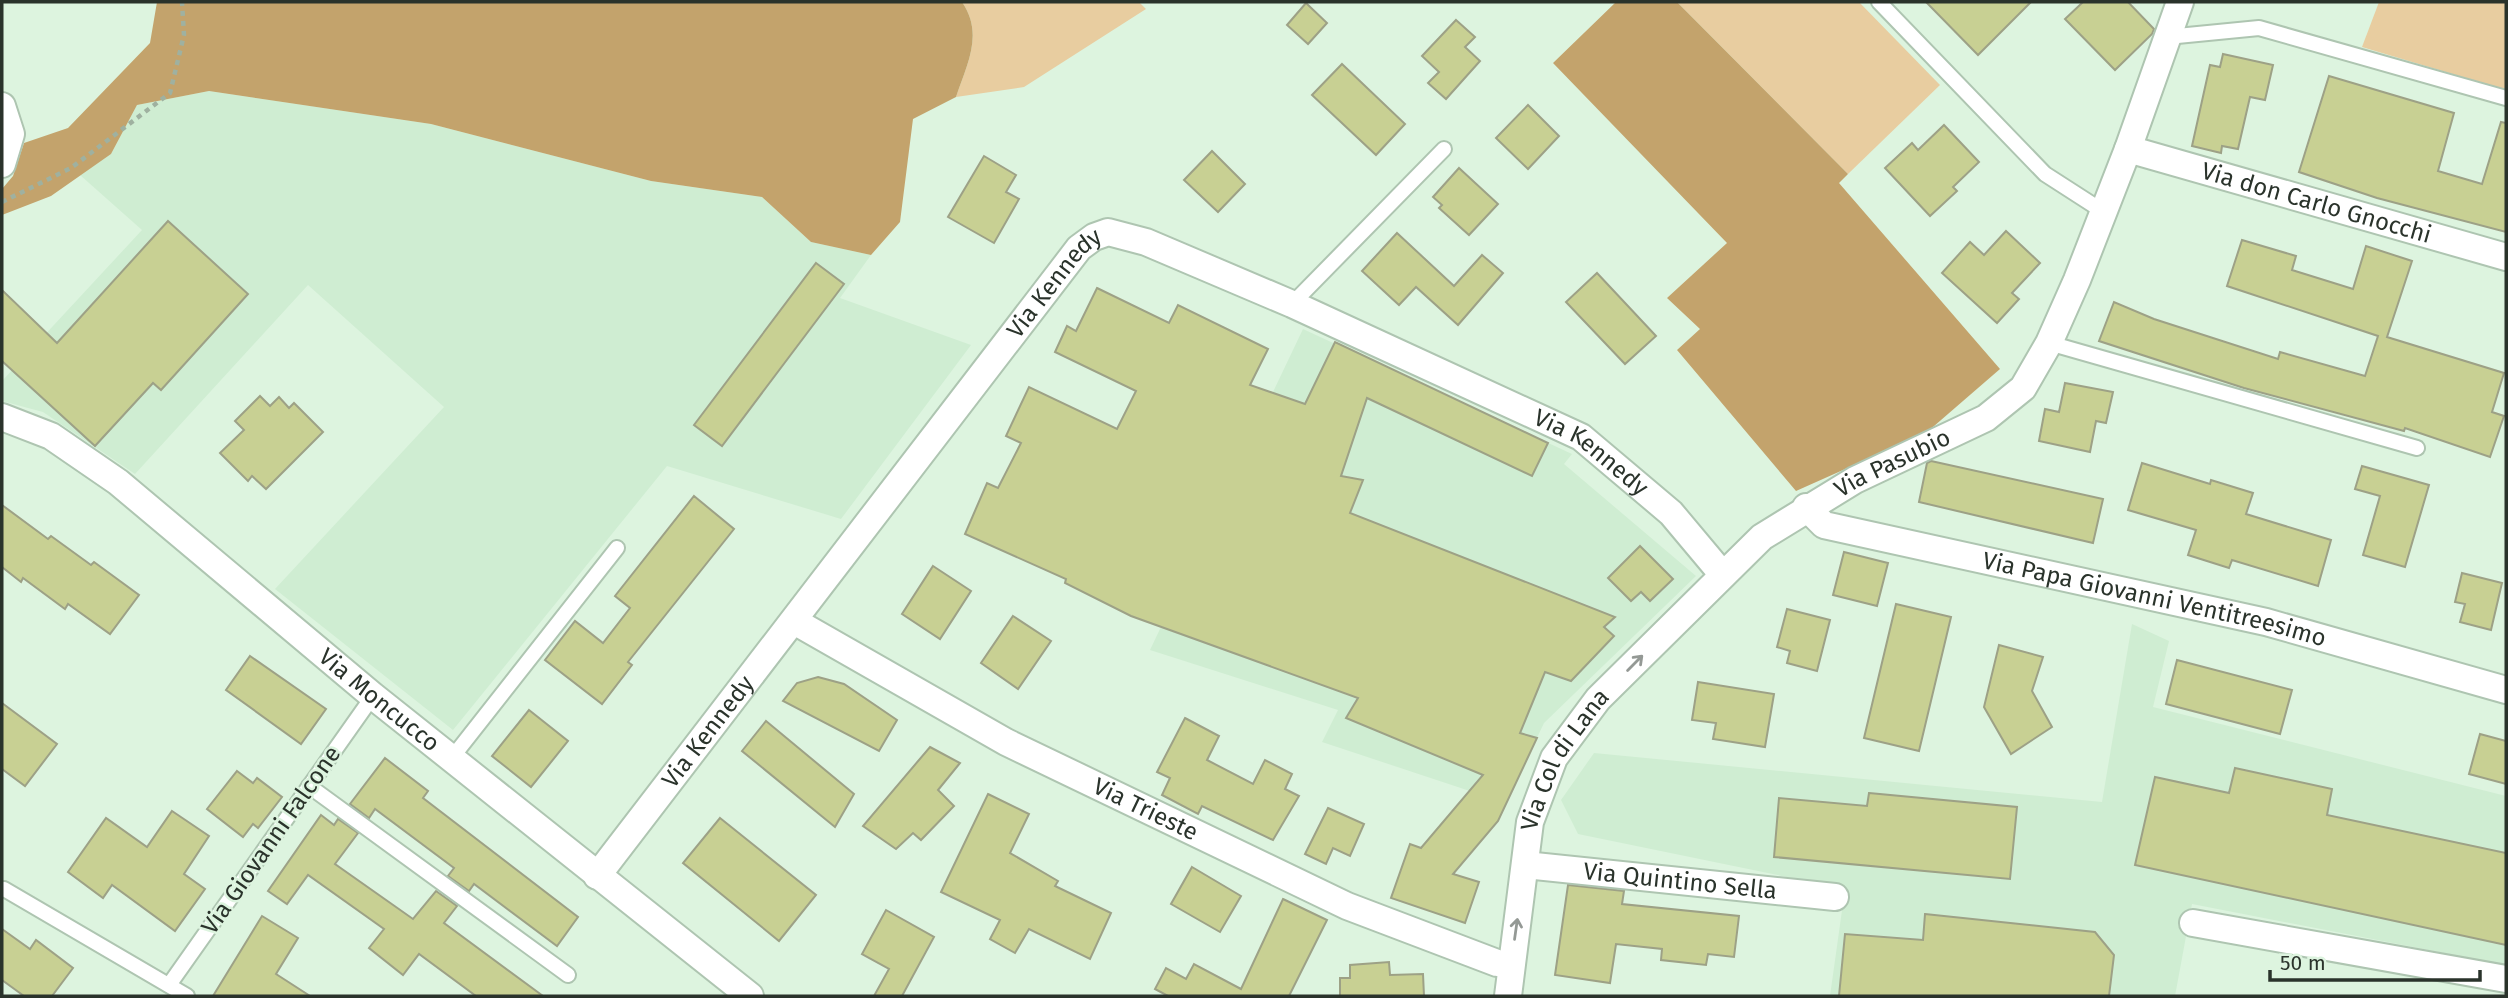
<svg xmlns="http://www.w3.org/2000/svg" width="2508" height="998" viewBox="0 0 2508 998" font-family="'Fira Sans',sans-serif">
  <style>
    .built { fill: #cfedd2 }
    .green { fill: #e8cda0 }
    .forest { fill: #c3a36c }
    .building { fill: #c8d093; stroke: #9da186; stroke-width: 2 }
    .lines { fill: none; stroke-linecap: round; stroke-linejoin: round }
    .lane-casing { stroke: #aec5b1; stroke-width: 18 }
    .street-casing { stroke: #aec5b1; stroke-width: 30 }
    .path { stroke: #9fb1a0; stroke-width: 4.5; stroke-dasharray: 5 5; stroke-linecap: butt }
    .lane { stroke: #fff; stroke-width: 14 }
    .street { stroke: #fff; stroke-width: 26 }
    .oneway { stroke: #949995 }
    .labels { text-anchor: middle; stroke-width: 5; stroke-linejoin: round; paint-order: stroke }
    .street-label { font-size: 24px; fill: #2a332b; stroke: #ddf4df }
  </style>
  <rect width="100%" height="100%" fill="#ddf4df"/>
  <!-- built -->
  <g class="built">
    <polygon points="209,91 431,124 651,181 762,197 811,242 871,255 840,298 971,345 841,519 667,466 453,730 275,589 444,407 308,285 135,474 43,412 2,401 2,381 142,230 80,175 111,154 137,105"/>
    <polygon points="1303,329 1572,454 1564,464 1696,576 1544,723 1506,803 1322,742 1338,710 1150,650"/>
    <polygon points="2132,624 2169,641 2153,707 2506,796 2506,965 2192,904 2175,996 1830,996 1845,889 1578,834 1561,800 1594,753 2102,802"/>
  </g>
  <!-- green -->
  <g class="green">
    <path d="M962,2H1139L1146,9L1024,87L956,97C967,64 984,34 962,2Z"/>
    <polygon points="1677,2 1859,2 1940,85 1848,174"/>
    <polygon points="2379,2 2506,2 2506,90 2362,47"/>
  </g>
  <!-- forest -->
  <g class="forest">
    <path d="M157,2H962C984,34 967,64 956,97L913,119L900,222L871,255L811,242L762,197L651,181L431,124L209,91L137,105L111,154L51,196L2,215V189L13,176L24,143L68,128L150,43Z"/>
    <polygon points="1616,2 1677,2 1848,174 1839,183 2000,369 1926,433 1796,491 1677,350 1700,329 1667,298 1727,243 1553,63"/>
  </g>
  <!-- building -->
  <g class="building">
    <polygon points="1926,2 2031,2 1978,55"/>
    <polygon points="2083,2 2128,2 2154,29 2152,34 2115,70 2065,19"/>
    <polygon points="1306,3 1327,23 1308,44 1287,25"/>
    <polygon points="1456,20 1475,37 1465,47 1480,61 1446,99 1428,83 1439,72 1422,56"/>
    <polygon points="2223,54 2273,65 2265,100 2250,97 2238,149 2222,146 2221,153 2192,146 2210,65 2220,67"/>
    <polygon points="1342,64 1405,124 1376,155 1312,95"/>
    <polygon points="2329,76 2454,113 2438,171 2482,184 2501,122 2506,123 2506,232 2377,198 2299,172"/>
    <polygon points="1528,105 1559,136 1528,169 1496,138"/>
    <polygon points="1944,125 1979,162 1953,187 1957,191 1930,216 1885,168 1912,143 1918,150"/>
    <polygon points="1212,151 1245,184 1218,212 1184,180"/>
    <polygon points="984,156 1016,175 1006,192 1019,199 994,243 948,217"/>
    <polygon points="1459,168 1498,204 1469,235 1439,208 1442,205 1433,197"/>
    <polygon points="168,221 248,294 161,390 153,383 95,446 2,361 2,290 57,343"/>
    <polygon points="2006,231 2040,263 2012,293 2019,299 1997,323 1942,273 1970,242 1984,255"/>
    <polygon points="1397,233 1454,286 1482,255 1503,273 1458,325 1416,287 1399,305 1362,271"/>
    <polygon points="2242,240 2296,256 2292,270 2353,289 2366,246 2412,261 2387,337 2504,373 2492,412 2504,416 2490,457 2405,428 2404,431 2244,388 2099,341 2114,302 2154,319 2278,359 2280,352 2365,376 2378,336 2227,286"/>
    <polygon points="816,263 844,284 722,446 694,425"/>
    <polygon points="1597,273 1656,336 1625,364 1566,302"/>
    <polygon points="1097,288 1169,323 1178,305 1268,349 1250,385 1305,404 1335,342 1548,443 1532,476 1367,398 1341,476 1363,480 1350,513 1615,617 1604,627 1614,636 1571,681 1545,672 1520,733 1537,738 1498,821 1453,874 1479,882 1465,923 1391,898 1410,844 1421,848 1483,775 1346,718 1358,698 1131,616 1065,583 1066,579 965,534 987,483 998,488 1021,443 1006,436 1029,387 1117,429 1136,391 1055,352 1067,326 1076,331"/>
    <polygon points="2065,383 2113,392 2106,423 2096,421 2090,452 2039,441 2045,409 2059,412"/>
    <polygon points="260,396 270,406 279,397 289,408 294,403 323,432 266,489 252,476 248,481 220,453 244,430 235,421"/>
    <polygon points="1931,461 2103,499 2093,543 1919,502 1927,463"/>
    <polygon points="2142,463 2210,484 2211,480 2253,493 2246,514 2331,540 2318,586 2232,560 2229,568 2188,555 2196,530 2128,510"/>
    <polygon points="2362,466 2429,485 2405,567 2363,555 2380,496 2355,489"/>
    <polygon points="694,496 734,529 628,662 632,665 602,704 545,660 575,621 603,643 630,608 615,596"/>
    <polygon points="2,505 48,539 51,536 91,565 94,562 139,595 110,634 68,604 65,609 23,578 21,582 2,567"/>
    <polygon points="1640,546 1673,579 1650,601 1641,592 1631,601 1608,578"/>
    <polygon points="1844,552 1888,563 1877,606 1833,595"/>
    <polygon points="933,566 971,591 940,639 902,614"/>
    <polygon points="2462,573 2502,583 2491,630 2460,622 2465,604 2455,602"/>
    <polygon points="1896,604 1951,617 1919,751 1864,738"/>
    <polygon points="1787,609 1830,620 1817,671 1787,663 1790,651 1777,647"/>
    <polygon points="1013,616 1051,641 1018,689 981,663"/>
    <polygon points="1999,645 2043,657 2032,691 2052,727 2011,754 1984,707"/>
    <polygon points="250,656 326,709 301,744 226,690"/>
    <polygon points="2177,660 2292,690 2280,734 2166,704"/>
    <polygon points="818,677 844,684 897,720 879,751 783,701 797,683"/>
    <polygon points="1698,682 1774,694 1765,747 1713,739 1716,723 1692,720"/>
    <polygon points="2,703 57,744 25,786 2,769"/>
    <polygon points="529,710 568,741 531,787 492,756"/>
    <polygon points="1185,718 1219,736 1207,760 1253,784 1265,760 1292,774 1285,789 1299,796 1273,840 1202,806 1198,814 1162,795 1170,778 1157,772"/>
    <polygon points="766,721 854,794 835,827 742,751"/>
    <polygon points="2480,734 2506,741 2506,784 2469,774"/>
    <polygon points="930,747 960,763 938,790 954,806 921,840 913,833 896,849 863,826"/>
    <polygon points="385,758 428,791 423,798 578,917 557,946 474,884 469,891 448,876 454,868 375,809 369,818 350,804"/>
    <polygon points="2235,768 2332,789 2327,815 2506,853 2506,945 2135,865 2155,777 2229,793"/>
    <polygon points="237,771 253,783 257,778 282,797 258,828 253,824 243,837 207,809"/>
    <polygon points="1869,793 2017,807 2010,879 1774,857 1779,798 1867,806"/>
    <polygon points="988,794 1029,814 1010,853 1058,881 1055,886 1111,913 1090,959 1029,929 1015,953 990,939 1000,920 941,892"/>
    <polygon points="1328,808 1364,824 1350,856 1333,848 1326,864 1305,854"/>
    <polygon points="172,811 209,836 184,874 205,889 175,931 112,885 103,898 68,872 106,818 147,847"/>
    <polygon points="321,815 334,825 338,819 358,833 335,864 413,919 436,891 457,906 444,923 543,996 476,996 419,954 403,975 369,948 384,929 308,875 287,904 268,891"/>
    <polygon points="720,818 816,895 779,941 683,863"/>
    <polygon points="1192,867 1241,896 1220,932 1171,904"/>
    <polygon points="1568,885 1624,891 1622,904 1739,916 1734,957 1708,954 1706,965 1661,960 1662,949 1616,944 1610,983 1555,975"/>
    <polygon points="1283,899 1327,920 1289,996 1168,996 1155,989 1166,968 1186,979 1194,964 1241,989"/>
    <polygon points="886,910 934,937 902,996 874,996 889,969 862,954"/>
    <polygon points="1925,914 2095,932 2114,955 2109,996 1839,996 1845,934 1923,940"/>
    <polygon points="262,916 298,938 276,974 310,996 213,996"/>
    <polygon points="2,929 30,949 36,940 73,968 52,996 24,996 2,980"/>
    <polygon points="1389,962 1390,975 1423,974 1424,996 1340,996 1340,978 1350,978 1350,965"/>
  </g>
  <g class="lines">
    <!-- lane casing -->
    <g class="lane-casing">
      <g id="lane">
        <polyline points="1879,2 2045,174 2104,212"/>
        <polyline points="2167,37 2259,28 2506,98"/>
        <polyline points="1292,304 1444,149"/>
        <polyline points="2049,343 2417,448"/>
        <polyline points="451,759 617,548"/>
        <polyline points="309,786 568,975"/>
        <polyline points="4,889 187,996"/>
        <polyline points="169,985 373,696"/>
      </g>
    </g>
    <!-- street casing -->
    <g class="street-casing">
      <g id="street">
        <polyline points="2,106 11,134 2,164"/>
        <path id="s1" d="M2128,149L2506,257"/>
        <path id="s2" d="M2,417L51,436L118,482L373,696L750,996"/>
        <path id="s3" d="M1806,507L1824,525L2266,622L2506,690"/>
        <path id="s4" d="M794,621L1006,742L1347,906L1497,963L1511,965"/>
        <path id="s5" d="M1525,865L1835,897"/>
        <path id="s6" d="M597,876L1079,248L1094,237L1108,232L1146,242L1292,304L1581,437L1671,513L1723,575"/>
        <polyline points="2193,923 2506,979"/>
        <path id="s7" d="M1508,996L1530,822L1554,758L1598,699L1762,537L1855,480L1986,418L2023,388L2049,343L2077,280L2128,149L2180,2"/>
      </g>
    </g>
    <!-- path -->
    <polyline class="path" points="2,202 71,168 170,93 184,35 182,2"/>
    <!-- lane -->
    <use href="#lane" class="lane"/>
    <!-- street -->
    <use href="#street" class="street"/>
  </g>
  <!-- one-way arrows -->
  <defs><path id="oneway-shaft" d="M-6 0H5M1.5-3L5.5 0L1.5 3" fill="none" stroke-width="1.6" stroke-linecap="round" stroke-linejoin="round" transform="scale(1.75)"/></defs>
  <g class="oneway">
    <use href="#oneway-shaft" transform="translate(1635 663) rotate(-45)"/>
    <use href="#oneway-shaft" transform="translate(1516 929) rotate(-82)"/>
  </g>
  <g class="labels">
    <!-- street labels -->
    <g class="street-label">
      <text dy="8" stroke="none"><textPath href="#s1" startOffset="196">Via don Carlo Gnocchi</textPath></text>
      <text dy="8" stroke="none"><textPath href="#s6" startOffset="749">Via Kennedy</textPath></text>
      <text dy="8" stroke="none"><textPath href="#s6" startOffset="1358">Via Kennedy</textPath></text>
      <text dy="8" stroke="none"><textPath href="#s7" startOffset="698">Via Pasubio</textPath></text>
      <text dy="8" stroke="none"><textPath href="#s3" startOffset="364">Via Papa Giovanni Ventitreesimo</textPath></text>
      <text dy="8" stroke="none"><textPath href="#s2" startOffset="474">Via Moncucco</textPath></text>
      <text dy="8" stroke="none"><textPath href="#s6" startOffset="182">Via Kennedy</textPath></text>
      <text dy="8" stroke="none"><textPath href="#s7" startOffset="247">Via Col di Lana</textPath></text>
      <text dy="8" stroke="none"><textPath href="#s4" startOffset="399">Via Trieste</textPath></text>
      <text transform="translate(271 840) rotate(-55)" y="8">Via Giovanni Falcone</text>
      <text dy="8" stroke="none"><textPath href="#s5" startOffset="156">Via Quintino Sella</textPath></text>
    </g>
  </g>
  <!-- border -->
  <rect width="2508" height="998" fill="none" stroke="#2a332b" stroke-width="7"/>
  <!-- scale -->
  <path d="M2270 970v10h210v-10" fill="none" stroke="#2a332b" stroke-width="3.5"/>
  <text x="2280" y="970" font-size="21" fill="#2a332b" stroke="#ddf4df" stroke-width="5" paint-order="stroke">50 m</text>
</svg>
